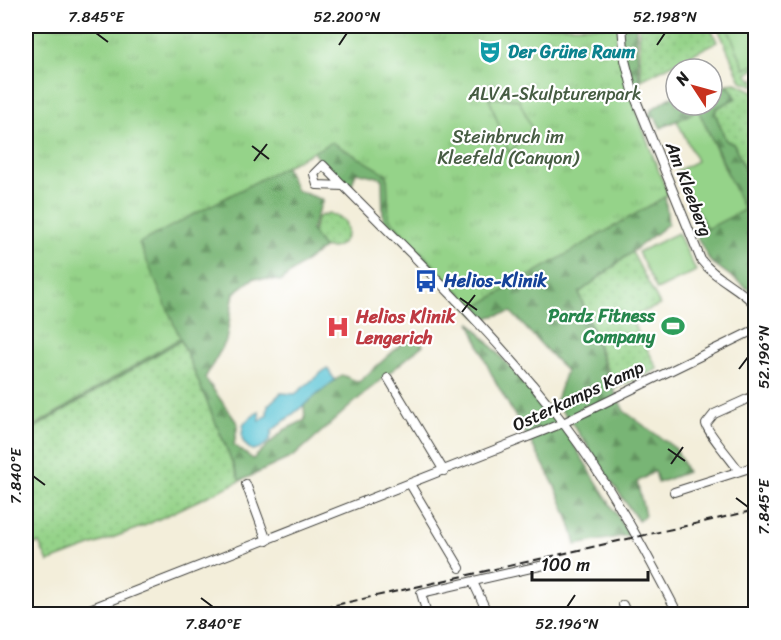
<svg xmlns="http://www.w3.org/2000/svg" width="781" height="640" viewBox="0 0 781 640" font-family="Sriracha,sans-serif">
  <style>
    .grass { fill: url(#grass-dots); stroke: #587852; stroke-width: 1.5 }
    .forest { fill: url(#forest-firs); stroke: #4a6848; stroke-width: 1.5 }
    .park { fill: url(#park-tufts); stroke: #587852; stroke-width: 1.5 }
    .garden { fill: #95d389; stroke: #587852; stroke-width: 1.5 }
    .water { fill: #5bc5d6; stroke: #3c7079; stroke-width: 1.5 }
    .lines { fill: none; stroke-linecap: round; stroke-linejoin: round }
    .minor-casing { stroke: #3c3c38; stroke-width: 10 }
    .minor { stroke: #fff; stroke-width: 8 }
    .rail { stroke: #1c1c1c; stroke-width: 2; stroke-dasharray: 9 4.5; stroke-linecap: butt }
    .ticks { fill: none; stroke: #1c1c1c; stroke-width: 2 }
    .labels { text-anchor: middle; stroke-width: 4.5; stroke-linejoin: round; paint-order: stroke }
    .culture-label { font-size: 18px; font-weight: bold; fill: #0d838f; stroke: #fff; text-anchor: start }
    .park-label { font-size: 18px; fill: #465c42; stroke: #fff }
    .street-label { font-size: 18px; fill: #1c1c1c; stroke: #fff }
    .transit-label { font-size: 18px; font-weight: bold; fill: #164399; stroke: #fff; text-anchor: start }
    .leisure-label { font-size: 18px; font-weight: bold; fill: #27864d; stroke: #fff; text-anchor: end }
    .health-label { font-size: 18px; font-weight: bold; fill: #be3a42; stroke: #fff; text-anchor: start }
    .neatline { fill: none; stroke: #1c1c1c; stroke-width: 2 }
    .ticks-label { font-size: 15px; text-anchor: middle; fill: #1c1c1c }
  </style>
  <defs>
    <pattern id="grass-dots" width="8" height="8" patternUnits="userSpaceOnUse" patternTransform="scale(1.5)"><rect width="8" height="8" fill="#95d389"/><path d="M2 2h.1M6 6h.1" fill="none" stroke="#80b576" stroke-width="1.8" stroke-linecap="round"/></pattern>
    <pattern id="forest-firs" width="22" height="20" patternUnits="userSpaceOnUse" patternTransform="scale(1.5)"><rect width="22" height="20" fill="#78b575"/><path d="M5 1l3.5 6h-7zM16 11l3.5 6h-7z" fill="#62925f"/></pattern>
    <pattern id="park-tufts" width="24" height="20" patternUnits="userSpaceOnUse" patternTransform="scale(1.5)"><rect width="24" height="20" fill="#95d389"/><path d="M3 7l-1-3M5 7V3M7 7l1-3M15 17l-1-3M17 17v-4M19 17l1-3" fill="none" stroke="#80b576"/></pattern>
  </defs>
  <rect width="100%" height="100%" fill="#fff"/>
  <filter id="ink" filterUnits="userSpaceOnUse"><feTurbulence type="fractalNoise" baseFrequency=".0167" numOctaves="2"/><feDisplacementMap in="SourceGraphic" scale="12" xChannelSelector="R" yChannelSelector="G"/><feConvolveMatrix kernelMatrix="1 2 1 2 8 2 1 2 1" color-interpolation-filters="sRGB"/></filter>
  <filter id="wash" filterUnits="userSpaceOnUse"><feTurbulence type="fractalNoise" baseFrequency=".008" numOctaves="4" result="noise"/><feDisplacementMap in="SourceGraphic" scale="24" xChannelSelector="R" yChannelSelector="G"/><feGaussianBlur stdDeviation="1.35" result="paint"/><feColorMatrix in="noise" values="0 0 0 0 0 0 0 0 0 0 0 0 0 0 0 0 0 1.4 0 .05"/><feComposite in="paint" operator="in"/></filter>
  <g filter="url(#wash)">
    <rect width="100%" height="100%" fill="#f3eeda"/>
    <!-- grass -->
    <g class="grass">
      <polygon points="639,26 710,26 717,42 641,80"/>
      <polygon points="717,26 755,26 755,69 747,74 752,80 755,78 755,86 741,81"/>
      <polygon points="736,83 755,92 755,186 750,182 734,144 726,141 715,113 717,108 735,98 727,84"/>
      <path d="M329,213L344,220C353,237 340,252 322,247L312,233L318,217Z"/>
      <polygon points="632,252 660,305 630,318 658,369 614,389 579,293"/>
      <polygon points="181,339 240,481 144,526 48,562 39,543 26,547 26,433"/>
    </g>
    <!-- forest -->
    <g class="forest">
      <polygon points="598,26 636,26 640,93 624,98"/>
      <path d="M712,78C721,89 729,80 736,98L717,108L715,113L726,141L734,144L750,182L755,186V294L710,261L696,235L700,225L693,208L707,229L727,170L698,110L661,128L655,117L649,119L648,116L652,109L676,94V105H712Z"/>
      <polygon points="346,121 665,194 668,224 579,293 608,378 624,411 676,449 687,472 658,483 655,471 637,482 645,515 638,521 574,426 555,403 566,371 511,312 489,317 483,323 397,235 383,220 382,178 356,172 350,190 315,155 314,145"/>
      <polygon points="284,163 296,190 323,200 311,230 323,248 281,281 254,278 234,293 226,341 205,378 238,424 234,445 253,459 284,430 305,420 304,404 342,375 359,382 416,331 423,345 366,392 294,456 240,481 181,340 26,433 26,331 136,242"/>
      <path d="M470,322L563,427L629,535L576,545C562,482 520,430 491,373C483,357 477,339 470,322Z"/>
    </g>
    <!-- park -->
    <path class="park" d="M26,26H619C622,85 647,139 668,195L474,308L389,218L387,174L332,142L139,243L180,338L26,431Z"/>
    <!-- garden -->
    <g class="garden">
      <polygon points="727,26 755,26 755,64 745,69"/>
      <polygon points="489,98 519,100 532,129 509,153"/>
      <polygon points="698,110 744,210 707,229 677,171 697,161 677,121"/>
      <polygon points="678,233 696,271 657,290 638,252"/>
    </g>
    <!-- water -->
    <path class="water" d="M327,368L335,380L272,431C271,442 263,449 252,450C240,443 241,436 244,423L259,411L260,421L267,415L268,405L281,393L295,394Z"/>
  </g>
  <g filter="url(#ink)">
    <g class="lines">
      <!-- minor casing -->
      <g class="minor-casing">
        <g id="minor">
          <path d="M622,26L625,60L634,95L701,260C716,280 740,287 756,306"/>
          <path d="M344,186L317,185L314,174L323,165C405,249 493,330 564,424C609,483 644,548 678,614"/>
          <polyline points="388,378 444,471"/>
          <path d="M739,471C732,460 707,432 706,424L714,414L756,395"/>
          <polyline points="246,484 267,541"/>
          <polyline points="410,484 460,568"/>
          <polyline points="674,492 756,466"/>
          <polyline points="473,582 488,614"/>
          <polyline points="623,605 627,614"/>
          <polyline points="77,614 563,423 756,329"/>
          <polyline points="427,614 421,593 553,563"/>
        </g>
      </g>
      <!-- minor -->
      <use href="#minor" class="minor"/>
      <!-- rail -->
      <polyline class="rail" points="296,614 756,510"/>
    </g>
  </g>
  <!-- ticks -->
  <path class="ticks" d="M96,33L108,42M339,45L347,33M657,45L665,33M252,146L269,159M254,161L267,144M460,298L477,310M462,312L475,295M739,369L748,357M668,449L685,461M671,464L683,447M33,476L45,485M736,498L748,507M201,598L213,607M567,607L575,595"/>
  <!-- icons -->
  <defs>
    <g id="theatre-bare" transform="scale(1.8)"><path d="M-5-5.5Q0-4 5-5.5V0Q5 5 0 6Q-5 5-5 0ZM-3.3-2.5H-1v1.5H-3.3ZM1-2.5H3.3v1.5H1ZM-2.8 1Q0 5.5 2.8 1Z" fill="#0f9aa8" stroke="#fff" stroke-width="2.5" paint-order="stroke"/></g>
    <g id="bus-bare" transform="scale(1.8)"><path d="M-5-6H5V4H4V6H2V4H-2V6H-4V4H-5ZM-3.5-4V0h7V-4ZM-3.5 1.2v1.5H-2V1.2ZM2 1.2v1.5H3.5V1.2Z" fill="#1a4fb4" stroke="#fff" stroke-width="2.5" paint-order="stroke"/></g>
    <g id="stadium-bare" transform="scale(1.8)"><path d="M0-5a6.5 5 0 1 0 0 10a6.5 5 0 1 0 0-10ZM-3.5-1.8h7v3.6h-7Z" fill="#2e9e5b" stroke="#fff" stroke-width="2.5" paint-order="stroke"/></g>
    <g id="hospital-bare" transform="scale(1.8)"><path d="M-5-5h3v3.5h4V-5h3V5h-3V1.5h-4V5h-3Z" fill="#e0444e" stroke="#fff" stroke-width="2.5" paint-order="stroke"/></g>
  </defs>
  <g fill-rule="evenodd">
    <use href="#theatre-bare" x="490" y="52"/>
    <use href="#bus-bare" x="426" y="281"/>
    <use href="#stadium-bare" x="673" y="326"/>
    <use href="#hospital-bare" x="338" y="327"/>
  </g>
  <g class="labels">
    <!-- culture labels -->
    <g class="culture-label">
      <text x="508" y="58">Der Grüne Raum</text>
    </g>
    <!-- park labels -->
    <g class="park-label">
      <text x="555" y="100">ALVA-Skulpturenpark</text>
      <text x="508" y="143">Steinbruch im<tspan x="508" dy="21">Kleefeld (Canyon)</tspan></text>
    </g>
    <!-- street labels -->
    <g class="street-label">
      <text transform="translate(689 189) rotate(69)" y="6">Am Kleeberg</text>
      <text transform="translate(578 396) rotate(-25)" y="6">Osterkamps Kamp</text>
    </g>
    <!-- transit labels -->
    <g class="transit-label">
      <text x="444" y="287">Helios-Klinik</text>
    </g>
    <!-- leisure labels -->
    <g class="leisure-label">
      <text x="655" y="322">Pardz Fitness<tspan x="655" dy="21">Company</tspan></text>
    </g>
    <!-- health labels -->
    <g class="health-label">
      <text x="356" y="323">Helios Klinik<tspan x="356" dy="21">Lengerich</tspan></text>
    </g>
  </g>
  <!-- margin -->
  <rect width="781" height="640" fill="none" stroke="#fff" stroke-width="66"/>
  <!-- north arrow -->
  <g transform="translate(694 87) rotate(306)"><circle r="28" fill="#ffffff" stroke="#a4a4a4" stroke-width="1.5"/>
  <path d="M0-4.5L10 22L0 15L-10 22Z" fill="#c8321e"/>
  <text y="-9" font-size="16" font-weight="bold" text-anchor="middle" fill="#1c1c1c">N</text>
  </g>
  <!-- scale -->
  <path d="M532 571v9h116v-9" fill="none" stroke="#1c1c1c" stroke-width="3"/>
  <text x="541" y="571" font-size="18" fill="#1c1c1c" stroke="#ffffff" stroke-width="4.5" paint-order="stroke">100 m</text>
  <rect x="33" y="33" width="715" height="574" class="neatline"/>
  <g class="ticks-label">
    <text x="96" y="22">7.845°E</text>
    <text x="347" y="22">52.200°N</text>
    <text x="665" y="22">52.198°N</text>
    <text transform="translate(764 357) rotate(-90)" y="5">52.196°N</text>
    <text transform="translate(16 476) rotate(-90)" y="5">7.840°E</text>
    <text transform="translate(764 507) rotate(-90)" y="5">7.845°E</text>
    <text x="213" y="629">7.840°E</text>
    <text x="567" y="629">52.196°N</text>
  </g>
</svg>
